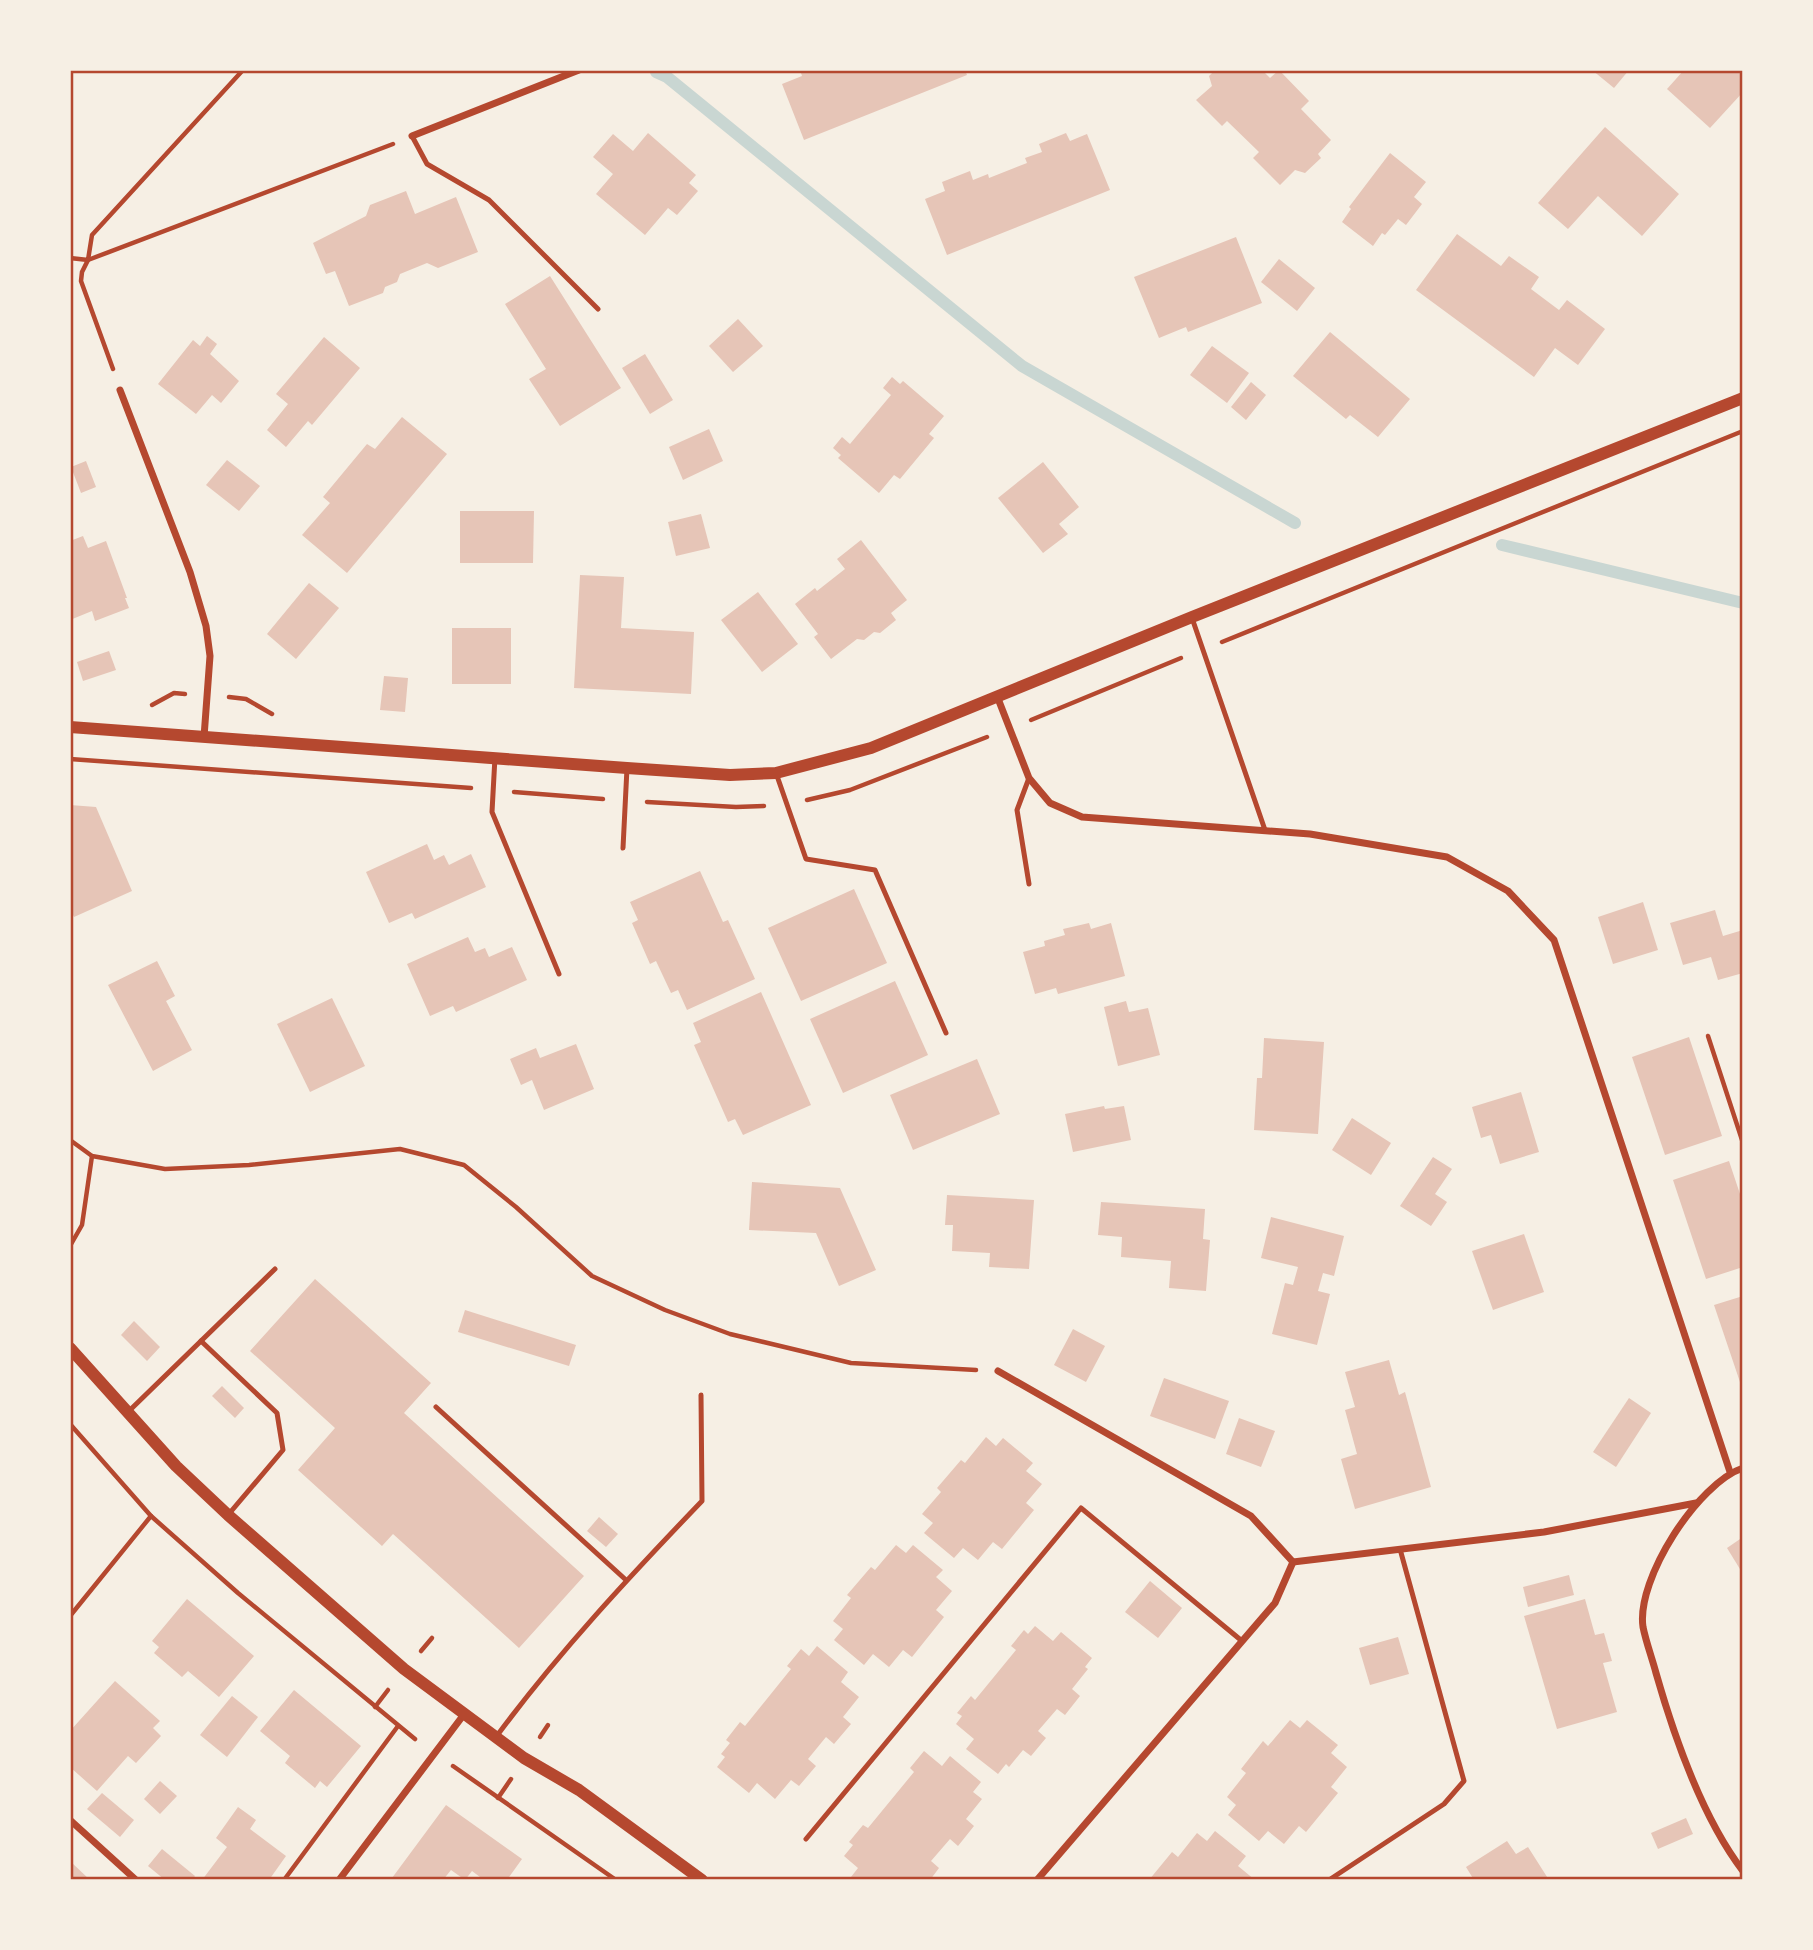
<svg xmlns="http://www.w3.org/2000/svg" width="1813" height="1950" viewBox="0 0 1813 1950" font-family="'Titillium Web',sans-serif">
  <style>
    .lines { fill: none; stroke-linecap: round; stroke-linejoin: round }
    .stream { stroke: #c9d6d2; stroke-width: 12 }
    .building { fill: #e6c5b7 }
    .path { stroke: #b5482f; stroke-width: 4.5 }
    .service { stroke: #b5482f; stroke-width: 5 }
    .minor { stroke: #b5482f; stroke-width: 7 }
    .tertiary { stroke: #b5482f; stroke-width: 12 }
    .neatline { fill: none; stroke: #b5482f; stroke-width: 2.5 }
  </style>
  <rect width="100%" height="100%" fill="#f6efe4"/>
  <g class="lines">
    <!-- stream -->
    <g class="stream">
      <polyline points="656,72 667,77 1022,366 1295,523"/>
      <polyline points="1502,545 1743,603"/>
    </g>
  </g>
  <!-- building -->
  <g class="building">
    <polygon points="800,70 965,70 967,75 804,140 782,84 802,76"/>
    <polygon points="1215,70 1262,70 1270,78 1279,70 1309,101 1301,109 1331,140 1318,154 1321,158 1305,173 1295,170 1280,185 1253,158 1259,152 1227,121 1222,126 1196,100 1212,86 1209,76"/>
    <polygon points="1592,70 1629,70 1614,88"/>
    <polygon points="1684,70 1743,70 1743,92 1710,128 1667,89"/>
    <polygon points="1605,127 1679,194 1642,236 1598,196 1568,229 1538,203"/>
    <polygon points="648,133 696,175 689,183 698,191 677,215 668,208 645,235 596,194 613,174 593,157 613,134 633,151"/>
    <polygon points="1066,133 1070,141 1087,134 1110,190 947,255 925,199 945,191 942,182 970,171 973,180 988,174 989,178 1027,163 1025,158 1042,152 1039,144"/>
    <polygon points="1390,153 1426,182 1414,197 1422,204 1406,225 1398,219 1385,235 1382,233 1373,246 1342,222 1351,209 1349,207"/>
    <polygon points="406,191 415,214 456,197 478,252 438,268 427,263 400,274 397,282 385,287 383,293 349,306 335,271 326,274 313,243 366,216 370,205"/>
    <polygon points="1457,234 1501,266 1509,256 1539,277 1531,289 1559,310 1567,300 1605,329 1578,365 1555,348 1534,377 1416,290"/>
    <polygon points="1236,237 1262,303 1188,332 1186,327 1159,338 1134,277"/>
    <polygon points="1279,259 1315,288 1297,311 1261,282"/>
    <polygon points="550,276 621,388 560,426 529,379 546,369 505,304"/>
    <polygon points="738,319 763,346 733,372 709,346"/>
    <polygon points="1330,332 1410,399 1378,437 1350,415 1346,419 1293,376"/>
    <polygon points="207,336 217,344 210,354 239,381 221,403 212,395 196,414 158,384 193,340 200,346"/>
    <polygon points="324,337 360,368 312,425 308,421 286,447 267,430 288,404 276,394"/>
    <polygon points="1212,346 1249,373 1227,403 1190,375"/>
    <polygon points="645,354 673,400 650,414 622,368"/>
    <polygon points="892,377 900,384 903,381 944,416 929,434 934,438 900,479 894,475 879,493 838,458 841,455 833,448 842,437 850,444 891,395 883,388"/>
    <polygon points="1251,382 1266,395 1246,420 1231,407"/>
    <polygon points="402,417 447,454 347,573 302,535 330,503 323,497 367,444 375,449"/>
    <polygon points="709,429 723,461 683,480 669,447"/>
    <polygon points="227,460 260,486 239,511 206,485"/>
    <polygon points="86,461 96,487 81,493 71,467"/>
    <polygon points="1043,462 1079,507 1059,524 1068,534 1043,553 998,498"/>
    <polygon points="460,511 534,511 533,563 460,563"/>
    <polygon points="701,514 710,548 676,556 668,522"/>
    <polygon points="83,536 88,548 106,541 127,598 125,598 129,608 95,621 92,611 70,620 70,541"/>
    <polygon points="861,540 907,600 891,613 896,620 880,633 874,632 864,640 857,639 831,659 814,637 818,634 795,604 815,588 817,591 845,569 837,559"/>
    <polygon points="580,575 624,577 621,628 694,632 691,694 574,688"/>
    <polygon points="309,583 339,608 296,659 267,634"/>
    <polygon points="758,592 798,644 762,672 721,620"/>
    <rect x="452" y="628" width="59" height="56"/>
    <polygon points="109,651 116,670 83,681 77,662"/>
    <polygon points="384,676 408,678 405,712 380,710"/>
    <polygon points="70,805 96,807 132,891 74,917 70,909"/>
    <polygon points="427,844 434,860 444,855 449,865 471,854 486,887 415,919 412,913 389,923 366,872"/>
    <polygon points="700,871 723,922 728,920 755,979 687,1010 678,990 671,993 656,961 650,964 632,923 638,920 630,902"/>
    <polygon points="854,889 887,963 801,1001 768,928"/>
    <polygon points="1643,902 1658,950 1613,964 1598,917"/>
    <polygon points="1715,910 1723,936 1743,930 1743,973 1718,980 1711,957 1683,965 1670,923"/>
    <polygon points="1089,923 1091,929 1111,923 1125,976 1058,994 1056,988 1035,994 1023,952 1045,946 1044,941 1065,935 1063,929"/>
    <polygon points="468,937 475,952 485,948 489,957 512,947 527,980 456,1012 453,1006 430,1016 407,964"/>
    <polygon points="157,961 175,996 166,1001 192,1050 153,1071 108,985"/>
    <polygon points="895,981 928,1055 843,1093 810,1019"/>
    <polygon points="761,992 811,1105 743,1135 735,1119 728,1122 694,1045 701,1042 693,1023"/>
    <polygon points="332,998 365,1066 310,1092 277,1024"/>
    <polygon points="1126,1001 1129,1012 1148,1008 1160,1055 1118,1066 1104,1007"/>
    <polygon points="1689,1037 1722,1136 1665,1155 1632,1057"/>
    <polygon points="1264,1038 1324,1042 1318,1134 1254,1130 1257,1078 1262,1078"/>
    <polygon points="576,1044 594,1089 544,1110 532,1080 521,1085 510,1059 536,1048 540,1058"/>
    <polygon points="977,1059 1000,1114 913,1150 890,1095"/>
    <polygon points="1521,1092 1539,1152 1500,1164 1491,1135 1481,1138 1472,1107"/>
    <polygon points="1104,1106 1105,1109 1124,1106 1131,1140 1073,1152 1065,1114"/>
    <polygon points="1352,1118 1391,1143 1371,1175 1332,1150"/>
    <polygon points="1433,1157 1452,1169 1435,1194 1447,1202 1431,1226 1400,1206"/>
    <polygon points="1729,1161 1743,1203 1743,1267 1706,1279 1673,1180"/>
    <polygon points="752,1182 840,1188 876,1270 839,1286 816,1233 749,1230"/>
    <polygon points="947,1195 1034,1200 1029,1269 989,1267 990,1253 952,1251 953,1225 945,1225"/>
    <polygon points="1101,1202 1205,1209 1203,1239 1210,1240 1206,1291 1169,1288 1171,1261 1121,1257 1122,1237 1098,1235"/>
    <polygon points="1271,1217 1344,1236 1334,1276 1323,1273 1318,1291 1330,1294 1317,1345 1272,1334 1285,1283 1293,1285 1298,1267 1261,1258"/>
    <polygon points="1524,1234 1544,1292 1493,1310 1472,1251"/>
    <polygon points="315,1279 431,1383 404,1413 584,1576 519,1648 393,1534 382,1546 298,1470 335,1428 250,1351"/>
    <polygon points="1743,1296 1743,1391 1714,1305"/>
    <polygon points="465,1310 576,1345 569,1366 458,1332"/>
    <polygon points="134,1321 160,1347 147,1361 121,1335"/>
    <polygon points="1073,1329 1105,1346 1086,1382 1054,1365"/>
    <polygon points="1389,1360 1399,1395 1405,1392 1431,1487 1355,1509 1341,1459 1357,1454 1345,1410 1355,1407 1345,1372"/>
    <polygon points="1164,1378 1229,1401 1215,1439 1150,1416"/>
    <polygon points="222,1386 244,1408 235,1418 212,1396"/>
    <polygon points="1629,1398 1651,1413 1616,1467 1593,1452"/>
    <polygon points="1239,1418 1275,1431 1261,1467 1226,1454"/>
    <polygon points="986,1437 996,1446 1003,1438 1033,1463 1026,1471 1042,1484 1026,1503 1034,1510 1002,1549 993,1542 978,1560 963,1548 954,1558 924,1533 933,1523 922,1514 941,1492 937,1488 961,1460 965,1463"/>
    <polygon points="599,1517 618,1534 606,1547 587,1531"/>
    <polygon points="1743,1537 1743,1574 1727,1548"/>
    <polygon points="896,1545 906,1553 913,1545 943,1570 936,1577 952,1591 936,1610 944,1617 912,1657 903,1650 889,1667 873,1654 864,1665 834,1640 843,1629 833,1621 851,1598 847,1595 871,1567 875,1570"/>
    <polygon points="1569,1575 1574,1595 1528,1607 1523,1587"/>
    <polygon points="1150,1581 1182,1608 1158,1638 1125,1612"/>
    <polygon points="187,1599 254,1656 219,1697 188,1671 182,1677 154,1653 159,1647 152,1641"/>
    <polygon points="1585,1599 1595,1635 1604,1633 1612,1661 1603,1663 1617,1712 1557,1729 1524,1616"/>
    <polygon points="1035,1626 1053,1641 1061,1632 1092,1658 1085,1667 1088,1669 1072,1689 1080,1696 1065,1715 1057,1709 1038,1731 1046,1738 1031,1756 1023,1750 1009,1767 1006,1764 998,1774 966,1749 974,1739 956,1724 962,1716 957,1713 971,1696 975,1700 1016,1650 1011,1646 1024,1630 1028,1634"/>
    <polygon points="1398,1637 1409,1674 1370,1685 1359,1648"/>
    <polygon points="817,1646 848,1672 841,1682 859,1697 843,1717 851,1724 834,1744 826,1737 808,1759 816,1766 799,1786 791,1780 775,1799 757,1783 749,1793 717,1767 725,1757 721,1754 730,1743 726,1740 740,1722 745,1726 791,1669 787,1666 801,1649 809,1656"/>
    <polygon points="115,1681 160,1721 153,1728 161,1736 136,1763 128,1756 97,1791 70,1767 70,1731"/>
    <polygon points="294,1690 361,1746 327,1787 320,1781 315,1788 285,1763 290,1756 260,1731"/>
    <polygon points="232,1696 258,1717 227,1757 200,1735"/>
    <polygon points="1290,1720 1300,1728 1307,1720 1338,1745 1331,1753 1347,1767 1331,1787 1338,1793 1306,1832 1299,1826 1284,1844 1268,1831 1259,1841 1228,1815 1236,1805 1227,1797 1246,1773 1241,1769 1263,1741 1268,1746"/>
    <polygon points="924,1751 942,1766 950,1756 981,1782 973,1792 982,1799 966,1819 974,1826 958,1846 950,1839 931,1861 939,1868 930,1880 854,1880 851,1877 858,1868 844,1856 853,1845 849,1842 863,1825 868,1828 914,1772 910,1768"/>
    <polygon points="160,1781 177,1796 160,1814 144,1799"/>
    <polygon points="102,1793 134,1820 120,1837 87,1809"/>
    <polygon points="446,1805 522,1859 507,1880 484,1880 472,1871 465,1880 451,1870 443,1880 395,1880 392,1878"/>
    <polygon points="238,1807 256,1820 250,1829 286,1856 269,1880 202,1880 227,1847 216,1838"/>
    <polygon points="1686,1818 1693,1834 1658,1849 1651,1833"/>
    <polygon points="1215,1831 1246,1856 1238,1866 1255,1880 1149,1880 1172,1852 1178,1857 1197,1833 1207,1841"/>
    <polygon points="1507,1841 1516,1854 1528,1847 1549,1880 1474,1880 1466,1867"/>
    <polygon points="162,1849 195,1876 192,1880 165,1880 148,1866"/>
    <polygon points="70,1861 90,1880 70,1880"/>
  </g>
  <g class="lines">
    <!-- path -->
    <g class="path">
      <polyline points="70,258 88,260 92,235 243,70"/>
      <polyline points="113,369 81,281 82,272 88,260 393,144"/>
      <polyline points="1222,642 1743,431"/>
      <polyline points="229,697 246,699 272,714"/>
      <polyline points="152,705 174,693 185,694"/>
      <polyline points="1031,720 1181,658"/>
      <polyline points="70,759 471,788"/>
      <polyline points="514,792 603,799"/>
      <polyline points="807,800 850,790 987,737"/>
      <polyline points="647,802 736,807 764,806"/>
      <polyline points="1708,1036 1743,1143"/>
      <polyline points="70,1140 92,1156 165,1169 249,1165 400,1149 464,1165 516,1207 592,1276 665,1310 730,1334 851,1363 976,1370"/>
      <polyline points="70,1246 82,1225 92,1156"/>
      <polyline points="70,1424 151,1516 238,1593 415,1739"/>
      <polyline points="70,1616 151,1516"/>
      <polyline points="421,1651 432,1638"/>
      <polyline points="375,1707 388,1690"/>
      <polyline points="540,1737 548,1725"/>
      <polyline points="453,1766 616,1880"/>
      <polyline points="498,1798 511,1779"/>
      <polyline points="284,1880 398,1726"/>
    </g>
    <!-- service -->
    <g class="service">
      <polyline points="412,136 427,164 489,200 598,309"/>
      <polyline points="1192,618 1265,830"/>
      <polyline points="495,757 492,812 559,974"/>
      <polyline points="776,773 806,859 875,870 946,1033"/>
      <polyline points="1029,778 1017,810 1029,884"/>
      <polyline points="623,848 627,768"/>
      <polyline points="201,1341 277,1413 283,1450 228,1515"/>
      <polyline points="436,1407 626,1580"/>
      <polyline points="129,1411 275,1269"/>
      <path d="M496,1737C558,1653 630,1576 702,1501L701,1395"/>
      <polyline points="806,1839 1081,1508 1242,1641"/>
      <polyline points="1329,1880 1444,1804 1464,1781 1400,1549"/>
    </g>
    <!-- minor -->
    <g class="minor">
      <polyline points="412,136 579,70"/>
      <polyline points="120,390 190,572 206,626 210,656 204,737"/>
      <polyline points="997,696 1029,778 1050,803 1082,817 1310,834 1447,857 1508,891 1554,940 1730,1472"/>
      <polyline points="998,1371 1251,1516 1293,1562 1544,1532 1696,1503"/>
      <path d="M1743,1468C1698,1483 1636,1579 1643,1627C1646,1642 1652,1658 1656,1673C1674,1736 1703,1819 1743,1871"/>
      <polyline points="70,1820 136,1880"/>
      <polyline points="339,1880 465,1713"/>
      <polyline points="1037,1880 1275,1603 1293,1562"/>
    </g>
    <!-- tertiary -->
    <g class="tertiary">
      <polyline points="70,727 627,768 730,775 776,773 871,748 1192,617 1743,398"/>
      <polyline points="70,1348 176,1466 228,1515 404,1669 524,1758 579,1790 702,1880"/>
    </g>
  </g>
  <!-- border -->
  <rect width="1813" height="1950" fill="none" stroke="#f6efe4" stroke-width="144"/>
  <rect x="72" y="72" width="1669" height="1806" class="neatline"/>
</svg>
